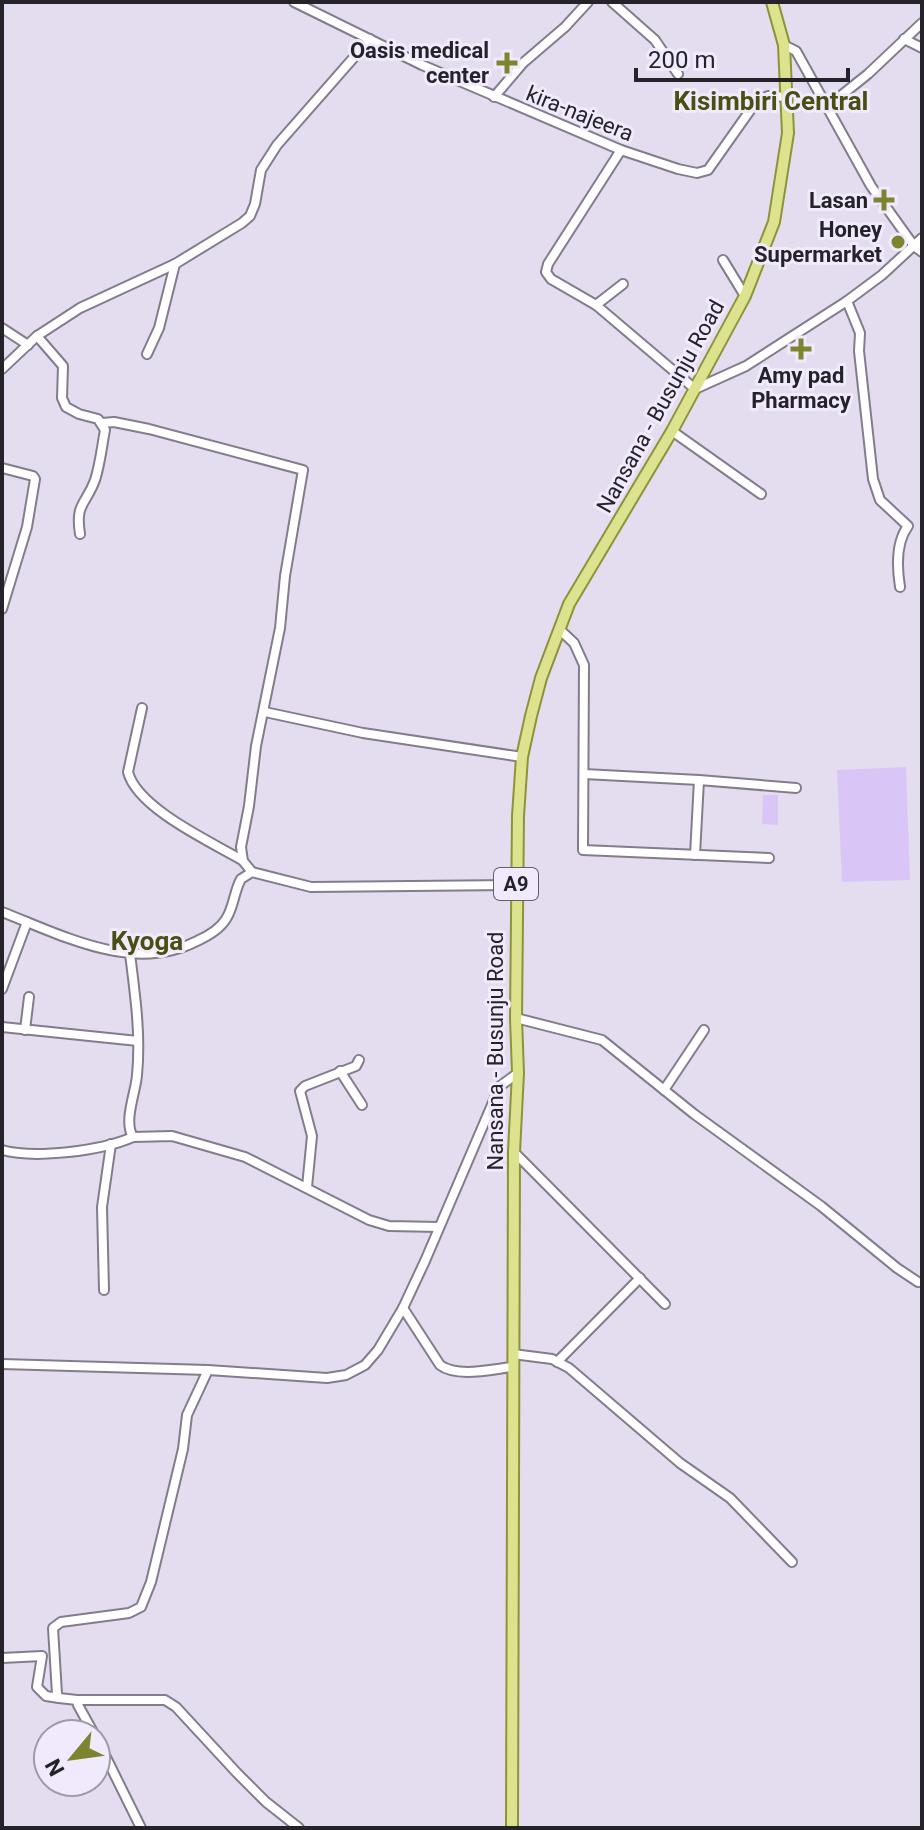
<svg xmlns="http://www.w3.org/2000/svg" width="924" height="1830" viewBox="0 0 924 1830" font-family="Roboto,sans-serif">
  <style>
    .green { fill: #d9c6f6 }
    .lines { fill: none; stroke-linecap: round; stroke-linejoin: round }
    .minor-casing { stroke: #827c8c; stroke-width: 12 }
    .major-casing { stroke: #8e9339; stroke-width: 14 }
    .minor { stroke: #fff; stroke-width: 8 }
    .major { stroke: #dde28e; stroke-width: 10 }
    .poi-dot { fill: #7d832e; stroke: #f1eafd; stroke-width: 3 }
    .labels { text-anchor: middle; stroke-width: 6; stroke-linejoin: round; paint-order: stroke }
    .shield { fill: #f1eafd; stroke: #625f69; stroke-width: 2 }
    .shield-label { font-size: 20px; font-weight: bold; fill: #252329 }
    .poi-label { font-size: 22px; font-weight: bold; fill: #252329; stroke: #f1eafd; text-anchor: end }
    .street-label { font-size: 22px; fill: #252329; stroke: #f1eafd }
    .quarter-label { font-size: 26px; font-weight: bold; fill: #4a4e12; stroke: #f1eafd }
  </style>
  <rect width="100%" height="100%" fill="#e4ddef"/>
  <!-- green -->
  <g class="green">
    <polygon points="906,767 910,880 842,882 837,770"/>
    <polygon points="763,795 778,795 778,825 762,824"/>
  </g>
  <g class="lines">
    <!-- minor casing -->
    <g class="minor-casing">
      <g id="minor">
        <polyline points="294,2 422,65 621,150 678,169 697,173 708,170 756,102 768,96 788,97"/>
        <polyline points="612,2 655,40 678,74"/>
        <polyline points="904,39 922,48"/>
        <polyline points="784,45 796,51 871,186 914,246 922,252"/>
        <polyline points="494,97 523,63 565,27 588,2"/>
        <polyline points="828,106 868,74 922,23"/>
        <polyline points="621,150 548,264 546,272 551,279 596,305 695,389 746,366 847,301 882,275 922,238"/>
        <polyline points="723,260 745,296"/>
        <path d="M847,301L860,333L859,351L873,479L880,500L908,526C896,542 897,568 900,587"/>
        <polyline points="596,305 623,284"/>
        <polyline points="2,328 28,345"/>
        <path d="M37,336L63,366L62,398L66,407L79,414L98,419L105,430C102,446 100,465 95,480C86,505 75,503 80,534"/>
        <polyline points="147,354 159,328 175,264"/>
        <polyline points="2,369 37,336 80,308 175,264 242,223 250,216 255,204 261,170 277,145 370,39"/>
        <polyline points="102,423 114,422 149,429 303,470 285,576 280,628 256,746 249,806 241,847 243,861 252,872"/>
        <polyline points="672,431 761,494"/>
        <polyline points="2,468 33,476 35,479 27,527 2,609"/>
        <polyline points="559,629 574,643 584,665 583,850 769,858"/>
        <path d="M142,708L128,772C137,808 211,842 242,860"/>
        <polyline points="265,712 363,733 522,757"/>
        <polyline points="584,774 699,780 796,788"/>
        <polyline points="695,855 699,780"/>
        <path d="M2,912C62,935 134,974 197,941C208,936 220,929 226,919C234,907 234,891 241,879L252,872L311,887L516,885"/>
        <path d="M130,954C135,994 141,1035 137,1075C136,1092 123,1121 133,1137L172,1136L245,1157L369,1220L389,1226L439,1227"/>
        <polyline points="2,989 27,922"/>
        <polyline points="516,1018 602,1040 694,1114 821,1206 897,1268 918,1282"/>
        <polyline points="2,1027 138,1041"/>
        <polyline points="25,1030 29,997"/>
        <polyline points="340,1071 362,1105"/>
        <polyline points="664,1090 704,1030"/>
        <path d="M2,1150C35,1159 101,1151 133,1137"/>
        <polyline points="514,1152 665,1304"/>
        <polyline points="307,1187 312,1136 300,1091 305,1086 356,1066 359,1060"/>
        <polyline points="104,1290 102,1207 111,1144"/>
        <path d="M403,1308L440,1365C457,1378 493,1369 513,1367"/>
        <polyline points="513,1354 552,1359 569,1368 680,1463 730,1498 792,1562"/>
        <polyline points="557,1362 640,1278"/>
        <polyline points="2,1364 208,1370 327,1378 346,1375 365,1365 378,1350 403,1308 425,1261 500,1086 518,1073"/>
        <polyline points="2,1658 42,1656 37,1687 46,1696 59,1698"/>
        <polyline points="77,1700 165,1700 176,1707 237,1773 266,1802 299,1828"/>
        <polyline points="94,1734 78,1705 77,1700 59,1698 57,1694 53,1628 61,1622 129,1613 141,1607 151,1582 183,1449 187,1415 208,1370"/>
        <polyline points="96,1737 141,1828"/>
      </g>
    </g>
    <!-- major casing -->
    <g class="major-casing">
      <polyline id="major" points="512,1828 514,1152 518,1073 516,1018 518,816 522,757 531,716 541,678 569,604 672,431 745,296 774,222 788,133 784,45 772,2"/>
    </g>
    <!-- minor -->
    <use href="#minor" class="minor"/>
    <!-- major -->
    <use href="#major" class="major"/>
  </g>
  <!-- markers -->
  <g class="poi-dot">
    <path d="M503 51h8v8h8v8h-8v8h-8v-8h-8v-8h8z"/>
    <path d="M880 188h8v8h8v8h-8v8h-8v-8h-8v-8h8z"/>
    <circle cx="898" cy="242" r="8"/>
    <path d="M797 337h8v8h8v8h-8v8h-8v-8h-8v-8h8z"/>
  </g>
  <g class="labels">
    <!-- shield labels -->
    <rect class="shield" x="494" y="868" width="44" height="32" rx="6"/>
    <g class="shield-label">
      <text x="516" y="891">A9</text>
    </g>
    <!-- poi labels -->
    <g class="poi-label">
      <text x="489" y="58">Oasis medical<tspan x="489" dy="25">center</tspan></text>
      <text x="868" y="208">Lasan</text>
      <text x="882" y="237">Honey<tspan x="882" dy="25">Supermarket</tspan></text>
      <text x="801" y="383" text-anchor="middle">Amy pad<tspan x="801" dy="25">Pharmacy</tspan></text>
    </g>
    <!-- street labels -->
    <g class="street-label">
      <text transform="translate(580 113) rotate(22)" y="8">kira-najeera</text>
      <text transform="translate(660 406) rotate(-61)" y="8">Nansana - Busunju Road</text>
      <text transform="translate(495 1051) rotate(-90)" y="8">Nansana - Busunju Road</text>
    </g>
    <!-- quarter labels -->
    <g class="quarter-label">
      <text x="771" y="110">Kisimbiri Central</text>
      <text x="147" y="950">Kyoga</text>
    </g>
  </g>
  <!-- border -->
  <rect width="924" height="1830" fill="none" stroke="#252329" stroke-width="8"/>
  <!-- north arrow -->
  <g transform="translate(72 1758) rotate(241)"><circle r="38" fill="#f1eafd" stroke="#9f9aa8" stroke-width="2"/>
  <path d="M0-6L14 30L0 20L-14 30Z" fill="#7d832e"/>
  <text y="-12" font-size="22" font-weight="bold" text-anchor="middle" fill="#252329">N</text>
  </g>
  <!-- scale -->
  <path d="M636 68v12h212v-12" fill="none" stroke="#252329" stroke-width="4"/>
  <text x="648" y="68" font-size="24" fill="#252329" stroke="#f1eafd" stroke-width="6" paint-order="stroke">200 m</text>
</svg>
